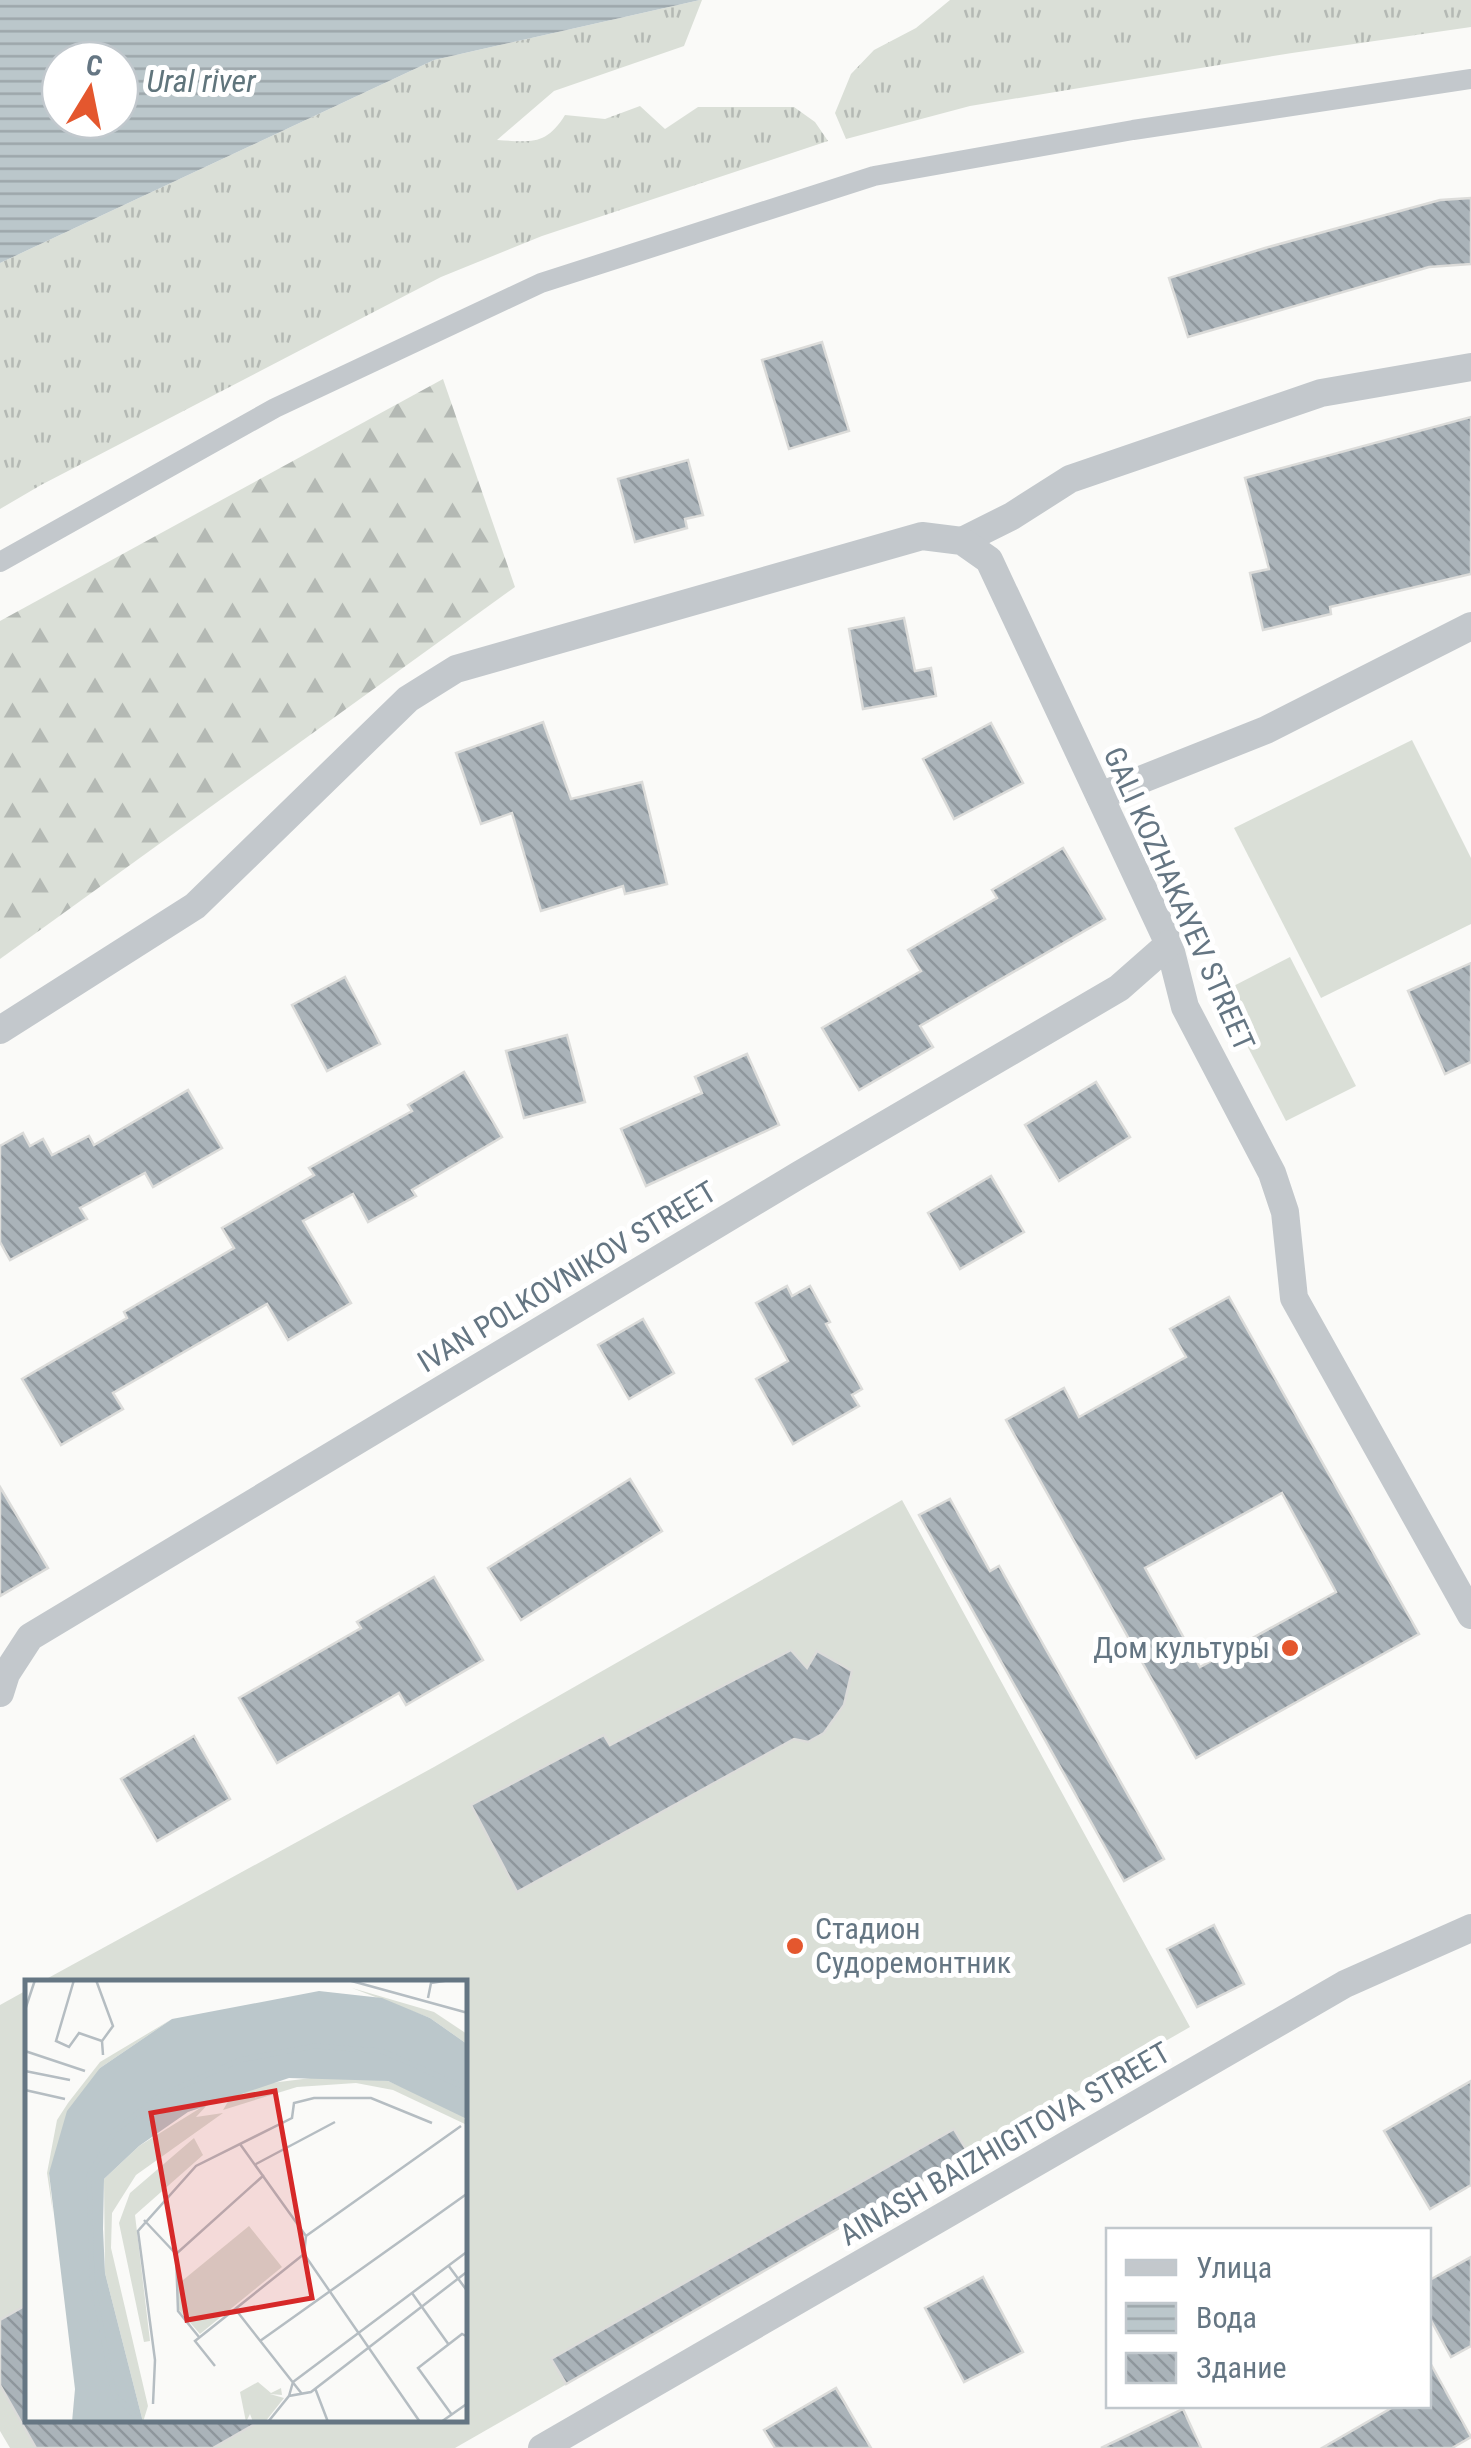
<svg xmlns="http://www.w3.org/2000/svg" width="1471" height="2448" viewBox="0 0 1471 2448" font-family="'Roboto Condensed',sans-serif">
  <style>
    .grass { fill: url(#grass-tufts) }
    .forest { fill: url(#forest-firs) }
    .pitch { fill: #dadfd7 }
    .water { fill: url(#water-rules); fill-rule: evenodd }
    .building { fill: url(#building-back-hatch); stroke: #dcdcda; stroke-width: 2.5; fill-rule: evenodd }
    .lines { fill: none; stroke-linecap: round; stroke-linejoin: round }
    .pedestrian { stroke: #c3c8cc; stroke-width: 20 }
    .minor { stroke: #c3c8cc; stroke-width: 28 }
    .poi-dot { fill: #e4572e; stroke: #fff; stroke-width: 4 }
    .labels { text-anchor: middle; stroke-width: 10; stroke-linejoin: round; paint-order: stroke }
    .street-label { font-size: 30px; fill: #657683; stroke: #fff }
    .poi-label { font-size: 30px; fill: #657683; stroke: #fff; text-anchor: end }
    .water-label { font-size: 32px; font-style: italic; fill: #60757c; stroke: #fff }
    .inset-river { fill: none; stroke: #bbc7cb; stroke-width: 5 }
    .inset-road { fill: none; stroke: #b5bdc2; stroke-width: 2.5 }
    .view { fill: #d62828; fill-opacity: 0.15; stroke: #d62828; stroke-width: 5 }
    .inset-edge { fill: none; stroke: #657683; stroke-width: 5 }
  </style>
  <defs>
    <pattern id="grass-tufts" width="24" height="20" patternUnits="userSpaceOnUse" patternTransform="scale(2.5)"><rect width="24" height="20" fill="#dadfd7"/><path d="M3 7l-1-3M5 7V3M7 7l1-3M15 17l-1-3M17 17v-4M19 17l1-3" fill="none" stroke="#b4b9b4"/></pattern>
    <pattern id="forest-firs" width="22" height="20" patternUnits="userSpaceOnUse" patternTransform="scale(2.5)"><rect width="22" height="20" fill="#dadfd7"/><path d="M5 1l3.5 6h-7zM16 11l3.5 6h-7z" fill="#b4b9b4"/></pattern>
    <pattern id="water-rules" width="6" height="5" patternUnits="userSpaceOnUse" patternTransform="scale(2.5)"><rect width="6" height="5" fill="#bbc7cb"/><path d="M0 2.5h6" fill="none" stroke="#9ca6aa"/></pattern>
    <pattern id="building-back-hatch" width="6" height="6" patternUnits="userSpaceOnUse" patternTransform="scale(2.5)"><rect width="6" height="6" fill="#aab3b9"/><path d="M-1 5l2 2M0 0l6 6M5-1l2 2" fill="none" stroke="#8e969c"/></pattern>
  </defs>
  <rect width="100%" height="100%" fill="#fafaf8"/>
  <!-- grass -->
  <g class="grass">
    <path d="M700,0H702L684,46L554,91L497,140C530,142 546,146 565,115L605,119L640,106L665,129L698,107H794L815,122L828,141L542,236L441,277L41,485L0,509V263L434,60Z"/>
    <polygon points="950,0 1471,0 1471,27 1292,53 970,106 846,139 835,113 851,74 874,50 916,28"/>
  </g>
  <!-- forest -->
  <polygon class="forest" points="443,379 515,587 0,959 0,621"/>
  <!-- pitch -->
  <g class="pitch">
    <polygon points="1412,740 1471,858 1471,924 1321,998 1234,828"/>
    <polygon points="1290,957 1356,1086 1286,1121 1220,993"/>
    <polygon points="902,1500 1190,2027 455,2448 10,2448 0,2431 0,2005 27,1990 28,2420 465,2420 465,1983 39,1983 434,1767"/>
  </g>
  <!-- water -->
  <path class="water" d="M0,0H700L434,60L0,263ZM60,60H120V120H60Z"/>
  <!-- building -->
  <g class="building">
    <polygon points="1471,198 1471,264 1429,267 1188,337 1169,278 1265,248 1440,200"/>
    <polygon points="822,342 849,431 789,449 762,360"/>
    <polygon points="1471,417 1471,574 1330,607 1331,614 1263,630 1250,573 1269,569 1245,478"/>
    <polygon points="688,460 703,515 685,519 687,528 635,542 618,479"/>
    <polygon points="904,618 915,671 931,668 936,696 863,709 849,629"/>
    <polygon points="543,722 571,799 642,782 667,884 625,894 623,886 541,911 512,813 481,824 456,753"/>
    <polygon points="991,723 1023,783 954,819 923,759"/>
    <polygon points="1063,848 1105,919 920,1026 933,1047 859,1090 822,1028 921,971 908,950 997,898 992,890"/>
    <polygon points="1471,963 1471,1062 1445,1074 1408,991"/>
    <polygon points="345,977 380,1044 327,1071 292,1005"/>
    <polygon points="567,1035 585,1102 524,1118 506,1051"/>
    <polygon points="747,1054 779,1125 646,1186 621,1129 702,1093 695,1077"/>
    <polygon points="464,1072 502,1137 412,1190 416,1196 368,1222 353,1194 303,1221 351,1303 288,1340 267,1304 113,1393 123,1409 61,1445 22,1379 127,1318 124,1312 234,1248 222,1228 314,1175 309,1168 412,1111 408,1105"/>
    <polygon points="1096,1082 1130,1137 1059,1181 1025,1125"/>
    <polygon points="188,1090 222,1148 153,1187 145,1173 80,1208 87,1219 10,1260 0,1242 0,1146 23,1133 30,1146 43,1139 52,1155 89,1136 94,1145"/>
    <polygon points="991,1176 1024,1232 960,1269 928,1213"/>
    <polygon points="787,1286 792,1296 810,1286 830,1322 826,1324 862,1389 852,1395 859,1406 793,1444 756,1379 788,1361 756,1303"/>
    <path d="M1229,1297L1419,1634L1196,1758L1006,1420L1064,1388L1079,1417L1186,1357L1170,1329ZM1282,1493L1336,1592L1200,1667L1145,1568Z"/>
    <polygon points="643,1319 674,1373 629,1399 598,1345"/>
    <polygon points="630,1479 662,1531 521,1620 488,1568"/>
    <polygon points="0,1487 48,1568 0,1596"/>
    <polygon points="950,1499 990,1571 999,1566 1164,1859 1124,1881 919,1515"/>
    <polygon points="434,1577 483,1660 406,1705 399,1693 277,1763 239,1698 361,1628 357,1622"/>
    <polygon points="791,1650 807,1668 817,1651 852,1671 844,1705 824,1733 808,1742 794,1739 517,1892 471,1805 604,1735 610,1745"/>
    <polygon points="194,1736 230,1799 157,1841 121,1779"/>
    <polygon points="1214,1925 1244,1984 1197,2007 1167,1949"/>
    <polygon points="1471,2081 1471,2185 1430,2209 1384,2131"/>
    <polygon points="954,2129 969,2154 566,2384 551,2359"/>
    <polygon points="1471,2257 1471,2346 1451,2357 1428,2315 1428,2281"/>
    <polygon points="983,2277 1023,2352 964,2382 925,2308"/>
    <polygon points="28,2304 28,2420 262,2420 213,2448 36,2448 0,2385 0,2320"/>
    <polygon points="1428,2359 1471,2437 1452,2448 1322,2448 1395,2406 1428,2406"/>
    <polygon points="836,2388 871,2448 775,2448 764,2430"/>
    <polygon points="1183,2409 1201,2448 1101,2448"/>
  </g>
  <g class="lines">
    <!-- pedestrian -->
    <polyline class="pedestrian" points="0,562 275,408 541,283 874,176 1133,130 1471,79"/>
    <!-- minor -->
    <g class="minor">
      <polyline points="962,541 1012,516 1070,479 1321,393 1471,367"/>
      <polyline points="1100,796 1266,730 1471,626"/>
      <polyline points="0,1030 195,906 408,699 456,669 922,536 962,541 989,560 1169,944 1185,1007 1272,1173 1285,1212 1294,1298 1471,1615"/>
      <polyline points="0,1693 6,1674 30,1637 799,1175 1119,988 1169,944"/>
      <polyline points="542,2448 1345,1984 1471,1928"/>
    </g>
  </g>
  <!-- markers -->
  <g class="poi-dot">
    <circle cx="1290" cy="1648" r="10"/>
    <circle cx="795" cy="1946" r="10"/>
  </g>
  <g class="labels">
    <!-- street labels -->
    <g class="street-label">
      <text transform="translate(1179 899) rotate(66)" y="10">GALI KOZHAKAYEV STREET</text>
      <text transform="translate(567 1277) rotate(-31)" y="10">IVAN POLKOVNIKOV STREET</text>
      <text transform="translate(1005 2144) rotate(-30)" y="10">AINASH BAIZHIGITOVA STREET</text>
    </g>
    <!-- poi labels -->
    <g class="poi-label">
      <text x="1270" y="1658">Дом культуры</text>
      <text x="815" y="1939" text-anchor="start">Стадион<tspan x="815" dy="34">Судоремонтник</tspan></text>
    </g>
    <!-- water labels -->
    <g class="water-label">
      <text x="201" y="92">Ural river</text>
    </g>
  </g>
  <!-- overview -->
  <g transform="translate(25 1980)">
    <rect width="442" height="442" fill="#fafaf8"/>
    <path d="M327,8L409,32L442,54V64L405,38ZM147,39L75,88L24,193L28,233L22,193L32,140L43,123L75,82ZM310,95L363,101L437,133L442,145L368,110L331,103L272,107L198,130L208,113L230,105ZM185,122L171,137L198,133L111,195L87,233L86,268L123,426L118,442L80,293L79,199L114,166Z" fill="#dadfd7"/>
    <path d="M169,158L178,175L110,235L125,361L119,362L94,243L105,213ZM233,402L246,413L256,408L257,415L245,414L259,418L240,442H228L225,434L221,442L215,412Z" fill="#dadfd7"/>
    <path d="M224,246L257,287L175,354L154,330L152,305Z" fill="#dadfd7"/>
    <path d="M294,11L357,18L405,38L442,64V139L363,101L264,98L163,132L114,166L79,199L78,249L80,293L118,442H47L50,409L24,193L42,131L75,88L147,39Z" fill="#bbc7cb"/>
    <path class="inset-river" d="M116,442L89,414L67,298L64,195L90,151L133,117L215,80L290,66L357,71L443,109"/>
    <path class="inset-road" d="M49,0L31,61L44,67L54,53L77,61M71,0L88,46L77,61L78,75M323,0L443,33M403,18L406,3L425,0M0,30L10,0M0,71L60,91M0,91L45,100M0,110L40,119M215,164L281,256L279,274L395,442M231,184L310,142M119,240L151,274M281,256L436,146M423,285L443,312M387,313L424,365M211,330L277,414M174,357L153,331L151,274L239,195M235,361L443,213M190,386L170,361L279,274M290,408L303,442M264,416L268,402L443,271M128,424L130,380L113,251L171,186L267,138L269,123L289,118H346L407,143M427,435L393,388L437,354L443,357M243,442L264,416L286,412L443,291M416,442L443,423"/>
    <path class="view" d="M250,111L287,318L162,340L126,133Z"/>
    <rect width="442" height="442" class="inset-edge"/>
  </g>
  <!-- legend -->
  <rect x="1106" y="2228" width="325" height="180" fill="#ffffff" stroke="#c1c8cd" stroke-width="2.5"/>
  <rect x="1126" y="2260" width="50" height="15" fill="#c3c8cc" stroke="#c1c8cd" stroke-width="2.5"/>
  <text x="1196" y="2278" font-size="30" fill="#657683">Улица</text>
  <rect x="1126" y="2303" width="50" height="30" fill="url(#water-rules)" stroke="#c1c8cd" stroke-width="2.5"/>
  <text x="1196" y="2328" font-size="30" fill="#657683">Вода</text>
  <rect x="1126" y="2353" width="50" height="30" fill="url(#building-back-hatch)" stroke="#c1c8cd" stroke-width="2.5"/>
  <text x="1196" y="2378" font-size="30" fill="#657683">Здание</text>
  <!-- north arrow -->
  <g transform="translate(90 90) rotate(10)"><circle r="48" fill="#ffffff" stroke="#c1c8cd" stroke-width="2.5"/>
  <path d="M0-8L18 38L0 25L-18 38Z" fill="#e4572e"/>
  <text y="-15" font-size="28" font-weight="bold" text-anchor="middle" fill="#657683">С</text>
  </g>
</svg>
